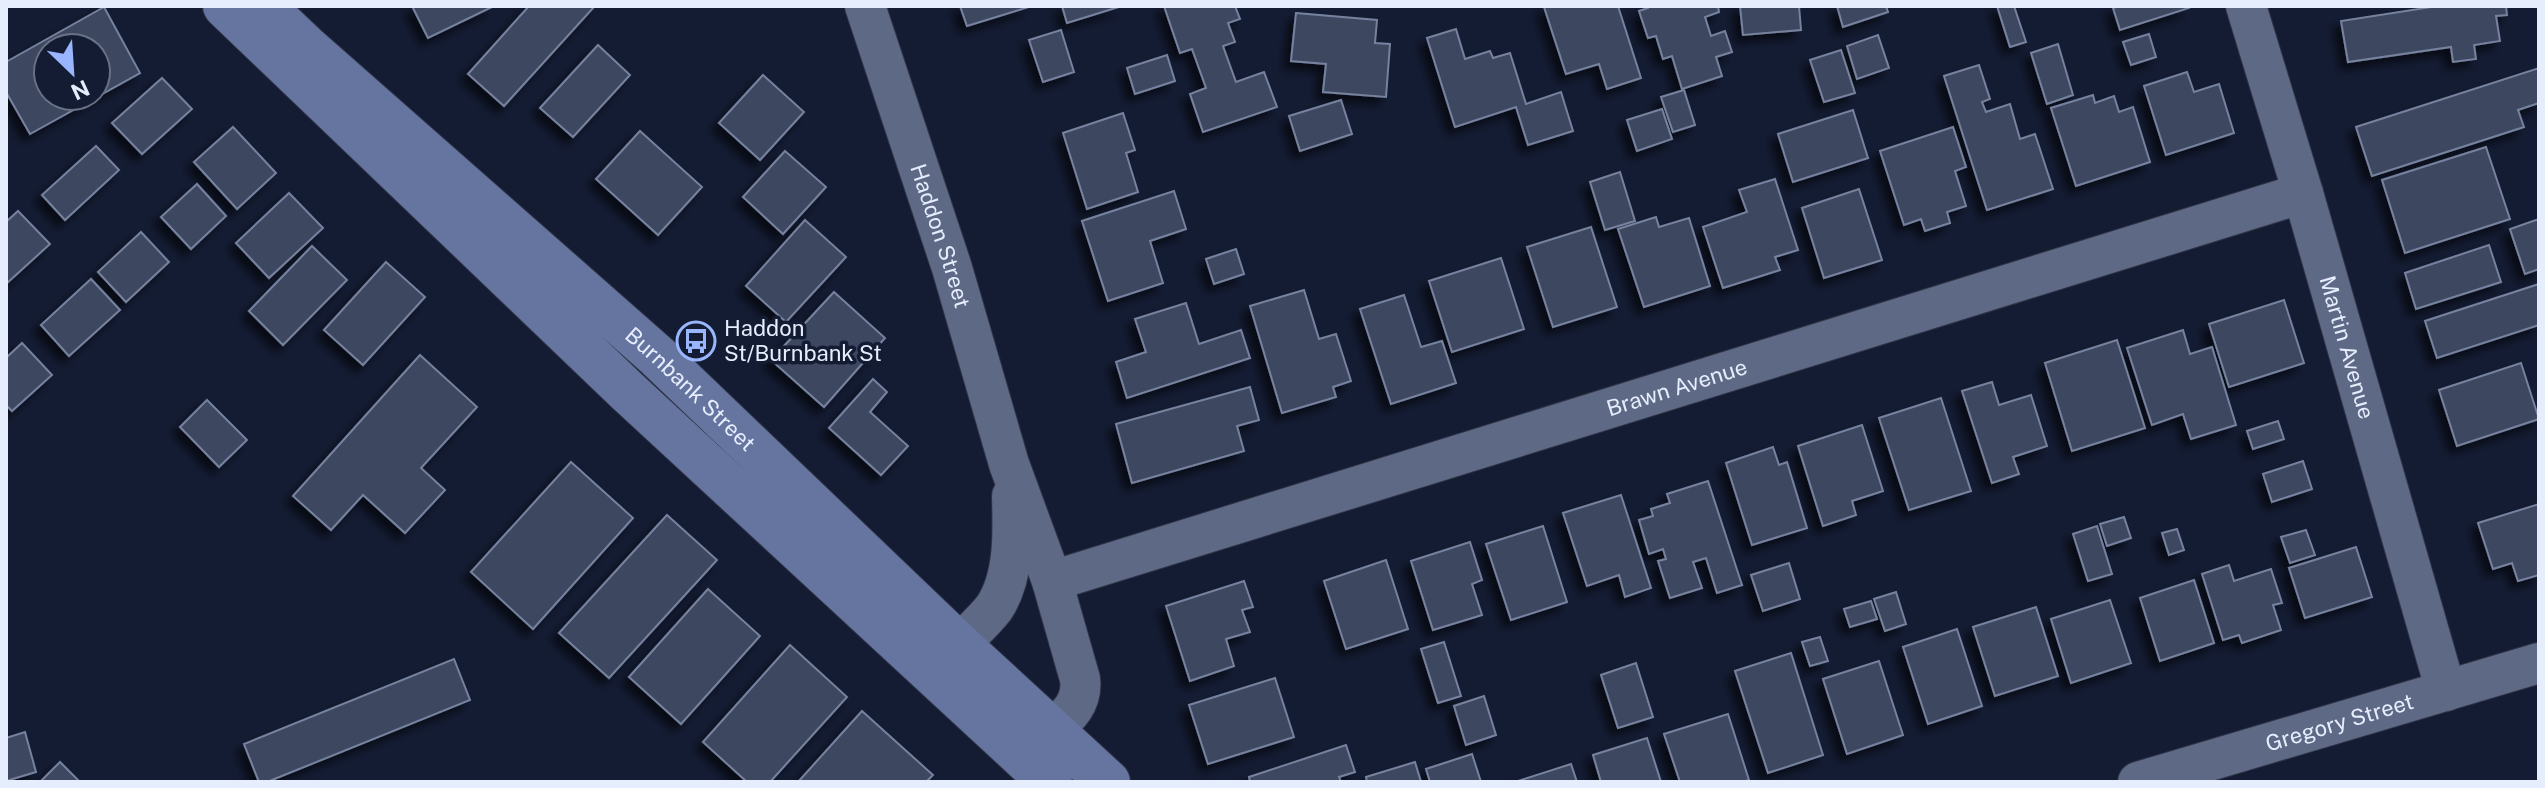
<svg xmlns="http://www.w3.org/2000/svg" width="2545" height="788" viewBox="0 0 2545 788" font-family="'Public Sans',sans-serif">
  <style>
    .building { fill: #3c4660; stroke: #76829e; stroke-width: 2; fill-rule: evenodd; filter: url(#shadow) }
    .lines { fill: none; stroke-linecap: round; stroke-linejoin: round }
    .minor-casing { stroke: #303447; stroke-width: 42 }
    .secondary-casing { stroke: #303447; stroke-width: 46 }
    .minor { stroke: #5e6985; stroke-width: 40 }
    .secondary { stroke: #6575a0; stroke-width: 44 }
    .labels { text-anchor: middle; stroke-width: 7; stroke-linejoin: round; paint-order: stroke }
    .street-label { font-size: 22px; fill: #e6edfd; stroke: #141c33 }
    .poi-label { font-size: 22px; fill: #e6edfd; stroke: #141c33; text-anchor: start }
  </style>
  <defs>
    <filter id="shadow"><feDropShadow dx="-7" dy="7" stdDeviation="4" flood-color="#0009"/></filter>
  </defs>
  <rect width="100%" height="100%" fill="#141c33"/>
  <!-- building -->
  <g class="building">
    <polygon points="412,6 494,6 428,38"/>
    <polygon points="529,6 594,7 504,106 468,74"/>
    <polygon points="960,6 1032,6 967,26"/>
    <polygon points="1062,6 1122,6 1067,23"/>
    <polygon points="1164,6 1235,6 1240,19 1228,23 1235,42 1223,46 1236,82 1264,72 1277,107 1203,132 1190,94 1206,88 1192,49 1180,53"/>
    <polygon points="1618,6 1641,78 1607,89 1599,64 1566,74 1544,7"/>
    <polygon points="1648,6 1718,6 1719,12 1705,17 1711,36 1725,31 1732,52 1716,57 1722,76 1682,89 1672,56 1663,59 1656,36 1648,38 1639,11 1648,8"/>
    <polygon points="1740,6 1799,6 1801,30 1743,35"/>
    <polygon points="1837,6 1886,6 1888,12 1843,27"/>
    <polygon points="1997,6 2014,6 2026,42 2010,47"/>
    <polygon points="2120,6 2188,6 2189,8 2120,30 2113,8"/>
    <polygon points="2438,6 2506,6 2507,15 2496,16 2500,41 2474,45 2476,59 2453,62 2451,47 2348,62 2341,21"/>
    <path d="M104,7L140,73L30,134L6,92V62ZM48,48H96V96H48Z"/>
    <polygon points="1296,13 1377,20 1375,43 1390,44 1386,97 1323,92 1326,64 1291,61"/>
    <polygon points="1456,29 1465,59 1490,51 1493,58 1510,53 1526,104 1561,92 1573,131 1528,145 1516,107 1455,127 1427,38"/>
    <polygon points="1061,30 1074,72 1043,82 1029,40"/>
    <polygon points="2149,34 2156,57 2131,65 2123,42"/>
    <polygon points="1878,35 1889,68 1857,79 1847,46"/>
    <polygon points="2058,44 2073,95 2047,104 2031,53"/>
    <polygon points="598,45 630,75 573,137 540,108"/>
    <polygon points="1841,50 1855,93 1824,102 1810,60"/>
    <polygon points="1167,55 1175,81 1135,94 1127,68"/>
    <polygon points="1979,65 1990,99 1982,102 1986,112 2010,104 2020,139 2035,134 2053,189 1987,210 1944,76"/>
    <polygon points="2539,68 2539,103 2518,110 2524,127 2372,176 2356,127"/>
    <polygon points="2187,72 2194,92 2219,84 2234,133 2166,155 2144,86"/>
    <polygon points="763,75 804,112 760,160 719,123"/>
    <polygon points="162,78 192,109 142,154 112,123"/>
    <polygon points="1684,90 1695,125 1673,132 1661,97"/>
    <polygon points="2093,95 2095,103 2114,96 2119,112 2133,107 2150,162 2076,186 2051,108"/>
    <polygon points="1341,100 1352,134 1300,151 1289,116"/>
    <polygon points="1662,109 1672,139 1637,151 1627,120"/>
    <polygon points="1853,110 1868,158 1793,182 1778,134"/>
    <polygon points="1123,113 1135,150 1126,153 1138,192 1087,209 1063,133"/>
    <polygon points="233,127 276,173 237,209 194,162"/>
    <polygon points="1953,127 1966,167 1955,171 1966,206 1947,212 1950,223 1925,231 1921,219 1904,225 1880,151"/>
    <polygon points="640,131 702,187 658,235 596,179"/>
    <polygon points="96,146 119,170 65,220 42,195"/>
    <polygon points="2486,147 2510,219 2405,253 2382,180"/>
    <polygon points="785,151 826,187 783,234 743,197"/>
    <polygon points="1620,172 1635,221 1605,230 1590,182"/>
    <polygon points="1775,179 1798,250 1775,257 1780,270 1723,288 1703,227 1747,212 1739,190"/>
    <polygon points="197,184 226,216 191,249 161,217"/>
    <polygon points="1859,189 1882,260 1824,278 1802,208"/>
    <polygon points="1174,191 1186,229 1150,241 1163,283 1108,301 1082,221"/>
    <polygon points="289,193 323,228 269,278 236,243"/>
    <polygon points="18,211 50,244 6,284 6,222"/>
    <polygon points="1656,217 1659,227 1689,218 1710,286 1644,307 1618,229"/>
    <polygon points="2539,219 2539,269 2525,274 2510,229"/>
    <polygon points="805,220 846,257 786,322 746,286"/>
    <polygon points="1591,227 1617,307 1553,327 1527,247"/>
    <polygon points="141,232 169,262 126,302 98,272"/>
    <polygon points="2489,245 2501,282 2416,309 2405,273"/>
    <polygon points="312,246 347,280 283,345 249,311"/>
    <polygon points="1236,249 1244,274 1214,284 1206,259"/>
    <polygon points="1501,258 1524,329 1452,352 1429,281"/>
    <polygon points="386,262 425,297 363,365 324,330"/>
    <polygon points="91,279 120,310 69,356 41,325"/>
    <polygon points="2539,284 2539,325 2437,358 2425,321"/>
    <polygon points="1304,290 1319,339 1336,334 1351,381 1333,387 1336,397 1282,413 1250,306"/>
    <polygon points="834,292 885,338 824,407 771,360"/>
    <polygon points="1404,295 1421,347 1442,341 1456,383 1391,404 1360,309"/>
    <polygon points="2284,300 2304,363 2229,387 2209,324"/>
    <polygon points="1186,303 1199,344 1241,330 1250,358 1127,398 1116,362 1146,352 1135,319"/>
    <polygon points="2183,330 2190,354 2212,347 2236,425 2191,439 2183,414 2152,425 2127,348"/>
    <polygon points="2117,340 2145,428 2072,451 2045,363"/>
    <polygon points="22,343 52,375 12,411 6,405 6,358"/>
    <polygon points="420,355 477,407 421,468 445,490 405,533 363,495 331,530 293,496"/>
    <polygon points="2521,363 2539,419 2457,446 2439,390"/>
    <polygon points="873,379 887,392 870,412 908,446 881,475 829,428"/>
    <polygon points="1992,382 1999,405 2031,395 2047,446 2013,457 2019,474 1992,483 1962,391"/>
    <polygon points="1250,387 1259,420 1237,426 1244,451 1132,483 1116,424"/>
    <polygon points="1941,398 1971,491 1909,510 1879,418"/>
    <polygon points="207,400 247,440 219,467 180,427"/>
    <polygon points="2278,421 2284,439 2253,449 2247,431"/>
    <polygon points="1862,425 1883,491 1852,501 1856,515 1823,526 1798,446"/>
    <polygon points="1773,447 1779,465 1787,462 1807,528 1752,545 1726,463"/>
    <polygon points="2303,461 2312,489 2272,502 2263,474"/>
    <polygon points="571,462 633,518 533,629 471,572"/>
    <polygon points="1708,481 1742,585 1717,593 1706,558 1693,562 1702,588 1670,598 1658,561 1666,559 1663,549 1649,554 1639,520 1653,516 1651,509 1670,503 1667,494"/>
    <polygon points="1621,495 1651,588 1625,597 1619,575 1587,586 1563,513"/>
    <polygon points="2539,504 2539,575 2518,581 2512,563 2493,569 2478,523"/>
    <polygon points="667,515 717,560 609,678 559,633"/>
    <polygon points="2124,517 2131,538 2107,546 2100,524"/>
    <polygon points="1543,526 1567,602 1511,620 1486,544"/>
    <polygon points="2097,526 2112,574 2088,581 2073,534"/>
    <polygon points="2177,529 2184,550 2169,555 2162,533"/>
    <polygon points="2306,530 2315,555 2290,563 2281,537"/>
    <polygon points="1470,542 1482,580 1472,584 1482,615 1433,630 1411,561"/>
    <polygon points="2356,547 2372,597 2305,618 2289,568"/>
    <polygon points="1386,560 1408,629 1346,649 1324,581"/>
    <polygon points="1789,563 1800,599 1763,611 1751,575"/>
    <polygon points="2229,565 2234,581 2271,569 2282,603 2273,605 2281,630 2242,643 2239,635 2223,640 2202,574"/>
    <polygon points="2194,580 2214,643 2160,661 2140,598"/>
    <polygon points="1244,581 1253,607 1242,610 1250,632 1226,639 1234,666 1190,681 1166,606"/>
    <polygon points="708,589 760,636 681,724 629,677"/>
    <polygon points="1896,592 1906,624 1885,631 1874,599"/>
    <polygon points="2110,600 2131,663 2071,683 2051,619"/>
    <polygon points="1871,601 1877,619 1850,627 1844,609"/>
    <polygon points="2036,607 2058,676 1995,696 1973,627"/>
    <polygon points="1957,629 1982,706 1928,724 1903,647"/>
    <polygon points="1820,637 1828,661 1810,666 1802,642"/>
    <polygon points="1444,642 1461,696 1438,703 1421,649"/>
    <polygon points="790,645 847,697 770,782 747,782 703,742"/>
    <polygon points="1791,653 1823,755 1768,773 1735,671"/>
    <polygon points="454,659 470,700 267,782 259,782 244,744"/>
    <polygon points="1879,661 1903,735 1847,754 1823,679"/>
    <polygon points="1636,663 1653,717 1618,728 1601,675"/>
    <polygon points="1275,678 1294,737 1208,764 1189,705"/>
    <polygon points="1484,696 1496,735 1466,745 1454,706"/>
    <polygon points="862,711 933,775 926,782 798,782"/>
    <polygon points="1728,714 1749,780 1741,782 1680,782 1664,734"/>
    <polygon points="25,732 36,772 6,781 6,738"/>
    <polygon points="1647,738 1661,782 1601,782 1593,755"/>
    <polygon points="1346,745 1355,772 1339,777 1341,782 1250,782 1249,777"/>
    <polygon points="1472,754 1481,782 1430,782 1426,769"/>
    <polygon points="60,762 80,782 40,782"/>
    <polygon points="1415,762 1421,782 1367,782 1366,777"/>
    <polygon points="1571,764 1577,782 1515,782"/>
  </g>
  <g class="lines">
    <!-- minor casing -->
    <g class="minor-casing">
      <g id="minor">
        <path id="s1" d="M865,6L952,268L1009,464L1052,581L1080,679C1083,703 1068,716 1052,730"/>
        <path id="s2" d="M2246,6L2303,193L2446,691"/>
        <path id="s3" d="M1052,581L2303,193"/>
        <path d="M959,645C970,633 984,621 994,608C1015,577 1013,531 1012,496"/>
        <path id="s4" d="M2138,782L2539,663"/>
      </g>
    </g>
    <!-- secondary casing -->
    <g class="secondary-casing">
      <g id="secondary">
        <polyline points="225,6 627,391 1050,782"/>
        <path id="s5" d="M263,6L305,46L657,356L959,645L1108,782"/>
      </g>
    </g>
    <!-- minor -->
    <use href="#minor" class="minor"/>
    <!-- secondary -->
    <use href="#secondary" class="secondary"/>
  </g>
  <!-- icons -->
  <defs>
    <g id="bus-ring" transform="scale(2)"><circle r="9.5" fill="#141c33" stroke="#99b5fd" stroke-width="1.5"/><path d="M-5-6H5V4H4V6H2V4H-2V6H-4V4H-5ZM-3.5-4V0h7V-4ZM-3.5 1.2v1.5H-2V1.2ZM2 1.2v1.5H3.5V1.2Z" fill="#99b5fd"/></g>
  </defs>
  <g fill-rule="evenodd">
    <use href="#bus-ring" x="696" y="341"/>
  </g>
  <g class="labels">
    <!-- street labels -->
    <g class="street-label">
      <text dy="8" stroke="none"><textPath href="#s1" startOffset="242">Haddon Street</textPath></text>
      <text dy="8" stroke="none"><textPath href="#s2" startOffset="356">Martin Avenue</textPath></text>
      <text dy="8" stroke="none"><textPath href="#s3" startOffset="654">Brawn Avenue</textPath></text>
      <text dy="8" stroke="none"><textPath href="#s5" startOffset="574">Burnbank Street</textPath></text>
      <text dy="8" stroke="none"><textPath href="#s4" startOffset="210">Gregory Street</textPath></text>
    </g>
    <!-- poi labels -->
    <g class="poi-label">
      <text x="724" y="336">Haddon<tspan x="724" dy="25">St/Burnbank St</tspan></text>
    </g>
  </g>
  <!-- border -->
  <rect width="2545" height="788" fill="none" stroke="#e6edfd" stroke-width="16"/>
  <!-- north arrow -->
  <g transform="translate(72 72) rotate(155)"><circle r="38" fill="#141c33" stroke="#687084" stroke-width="2"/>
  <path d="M0-6L14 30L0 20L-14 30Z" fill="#99b5fd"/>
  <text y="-12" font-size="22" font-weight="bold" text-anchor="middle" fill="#e6edfd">N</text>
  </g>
</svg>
